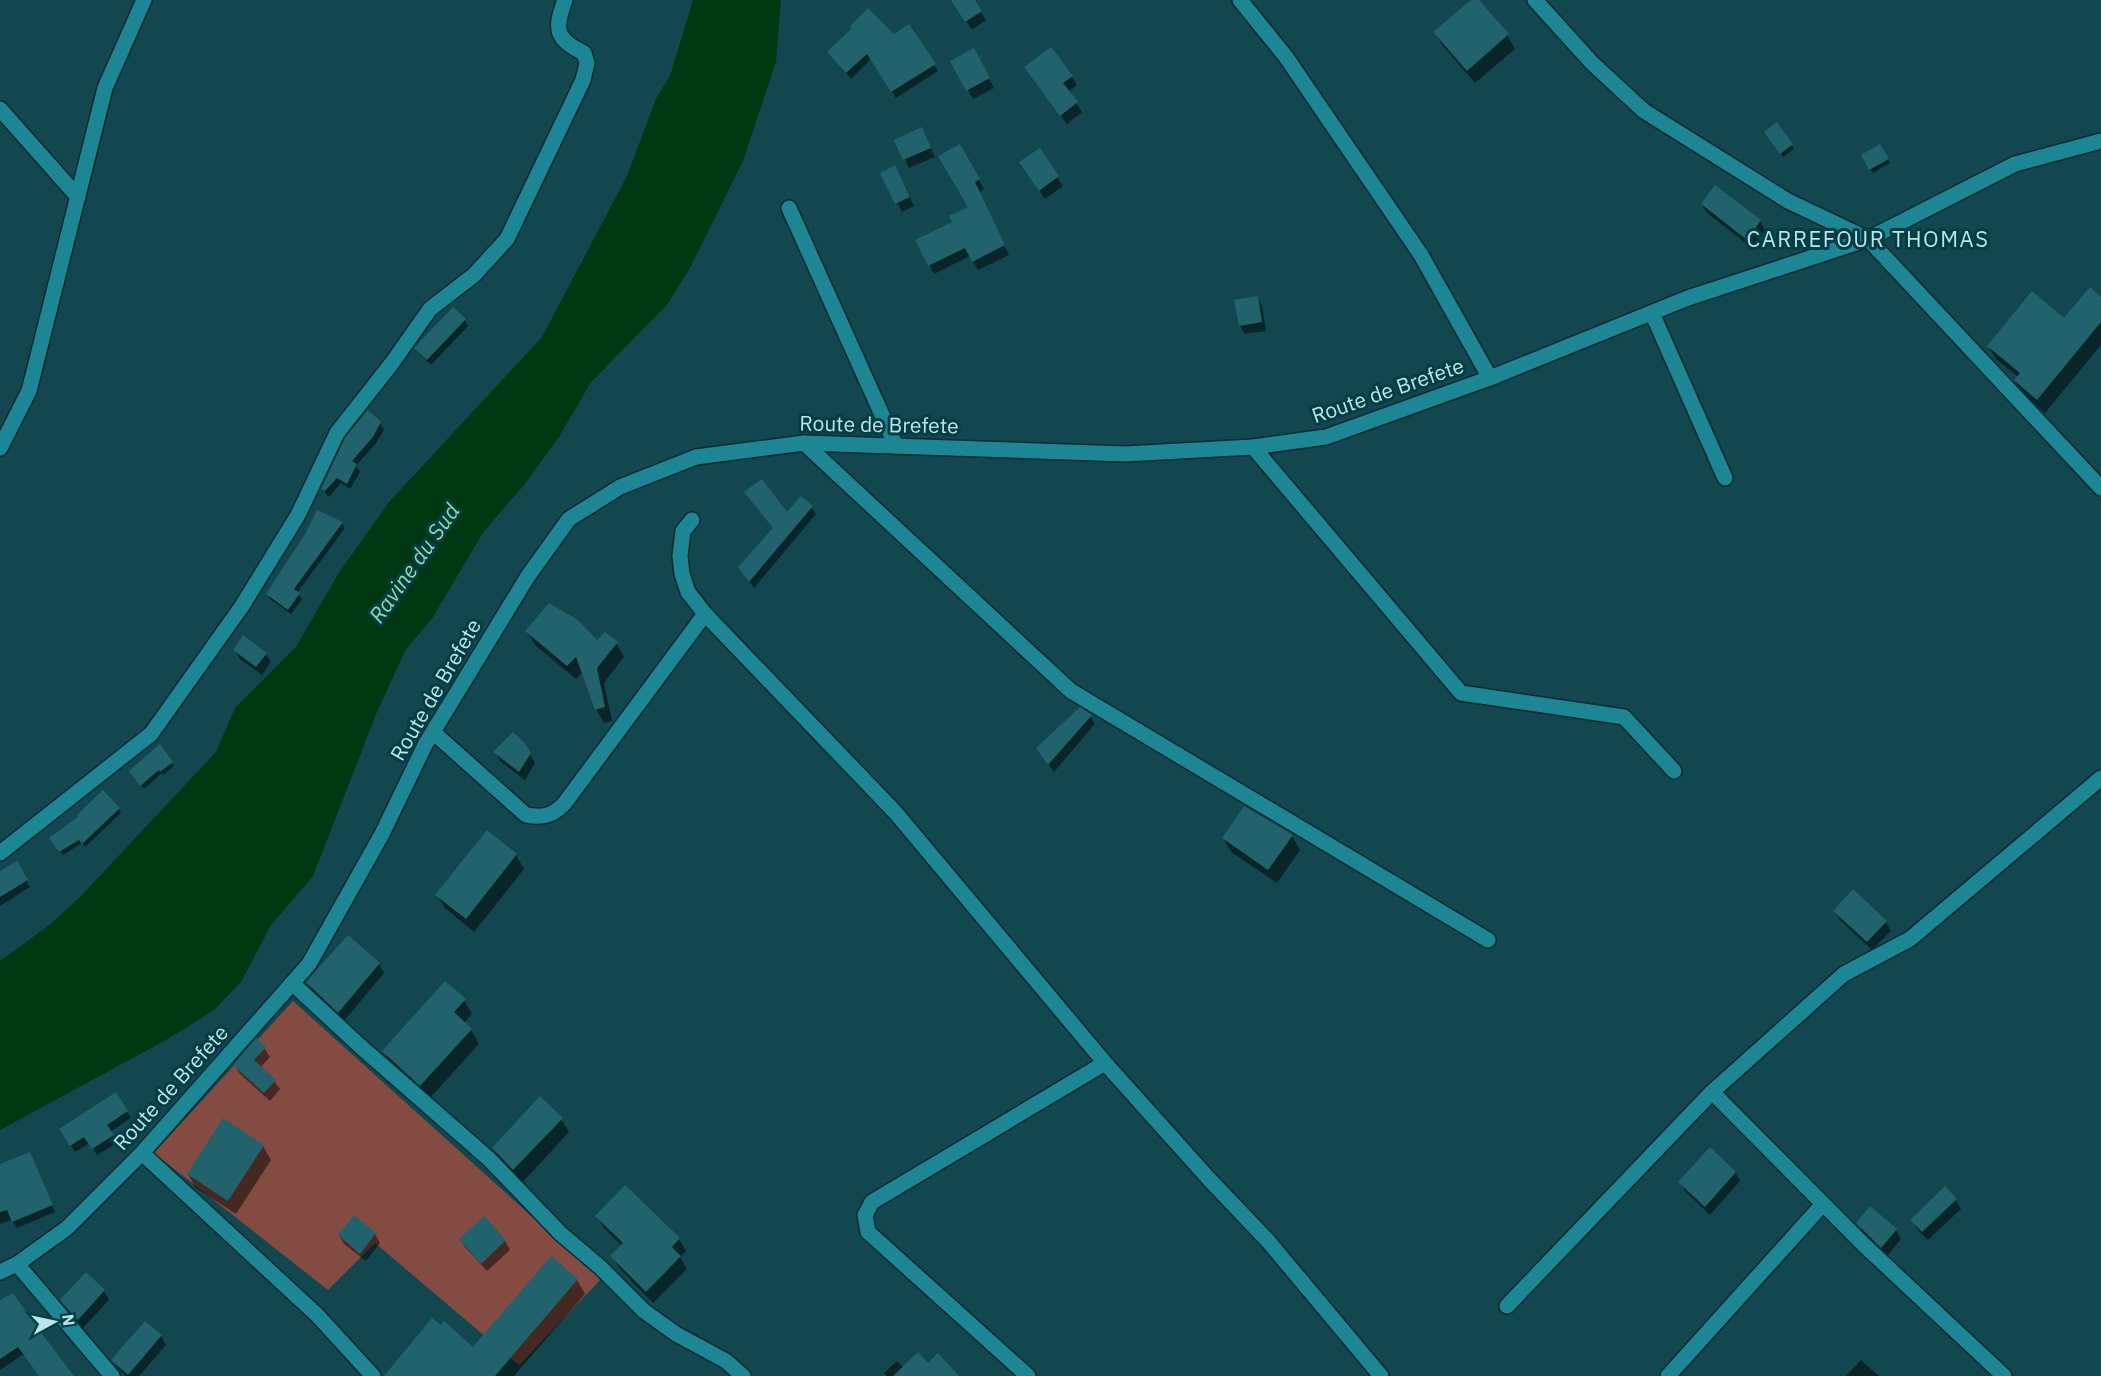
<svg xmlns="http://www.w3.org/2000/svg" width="2101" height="1376" viewBox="0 0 2101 1376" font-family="'IBM Plex Sans',sans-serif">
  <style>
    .green { fill: #844b43 }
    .water { fill: #003713 }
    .shadow { fill: #0007 }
    .building { fill: #21626c }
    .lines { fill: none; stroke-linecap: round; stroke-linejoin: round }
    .minor-casing { stroke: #0d2b30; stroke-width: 18 }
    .minor { stroke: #1d8695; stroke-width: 15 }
    .labels { text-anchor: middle; stroke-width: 6; stroke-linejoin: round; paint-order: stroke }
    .street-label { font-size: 21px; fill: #bae5ed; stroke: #043d44 }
    .neighbourhood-label { font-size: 22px; letter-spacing: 1.5px; fill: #bae5ed; stroke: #043d44 }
    .water-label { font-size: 22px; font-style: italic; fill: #90db9e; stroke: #043d44 }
  </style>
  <rect width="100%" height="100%" fill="#13474f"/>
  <!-- green -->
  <polygon class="green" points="293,1001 601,1279 519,1365 375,1243 328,1290 154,1153"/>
  <!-- water -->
  <polygon class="water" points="693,0 781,0 776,62 743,161 691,266 667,305 591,382 559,437 524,485 484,531 431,620 406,649 377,712 313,876 271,925 241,982 214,1010 166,1040 0,1130 0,961 52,923 81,896 216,752 235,708 296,647 340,571 390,501 542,337 627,176 656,99 670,76"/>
  <!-- shadow -->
  <g class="shadow">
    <polygon points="952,0 973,0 986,20 972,30"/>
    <polygon points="1473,0 1477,0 1507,35 1515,49 1475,83 1443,46 1435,33"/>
    <polygon points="894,36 934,65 938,71 896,98 871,59 851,79 829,52"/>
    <polygon points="974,50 994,88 973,99 952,62"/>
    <polygon points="1031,76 1072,77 1077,85 1068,92 1082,112 1067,124"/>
    <polygon points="1777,124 1794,149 1783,157 1768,136"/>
    <polygon points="922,129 935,157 909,168 896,141"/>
    <polygon points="959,146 984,189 979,192 1009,255 978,270 970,256 934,274 917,240 954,223 970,208"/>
    <polygon points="1879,146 1890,163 1873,173 1863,156"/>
    <polygon points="1039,150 1063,186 1045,199 1026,171"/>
    <polygon points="882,173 900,176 914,206 902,212"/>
    <polygon points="1702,205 1760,221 1765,230 1752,248 1707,213"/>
    <polygon points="1257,297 1262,306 1266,331 1245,334 1240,326"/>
    <polygon points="2101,298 2101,345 2045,413 2023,394 2015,381 2018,377 1996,359 1988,346 2065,320"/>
    <polygon points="465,320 468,326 431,365 420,354 416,348"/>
    <polygon points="380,423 384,430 376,443 356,466 360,472 350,489 341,483 329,497 327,495 323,489"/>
    <polygon points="751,500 787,514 811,507 816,514 754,588 745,575 774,529"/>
    <polygon points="342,523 345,528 297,593 302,599 291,614 271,600 267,594"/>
    <polygon points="527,631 616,643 624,657 604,683 612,721 604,723 596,709 583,672 576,679 535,645"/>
    <polygon points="235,650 266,654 271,662 262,675 240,659"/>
    <polygon points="1090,716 1095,724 1054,772 1038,749"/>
    <polygon points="523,743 535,763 525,780 500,761 495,752"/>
    <polygon points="172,763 174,766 163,775 162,773 144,789 133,775"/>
    <polygon points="119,809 121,813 85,847 82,843 63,855 53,842 80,817"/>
    <polygon points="487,832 516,855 524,869 474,932 445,908 437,895"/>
    <polygon points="1292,836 1300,850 1277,883 1231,852 1223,838"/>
    <polygon points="16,863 30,887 0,906 0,873"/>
    <polygon points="1835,911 1886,922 1891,931 1872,950 1840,920"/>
    <polygon points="379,964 384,973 344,1021 313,991 308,983"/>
    <polygon points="464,1000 472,1014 464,1023 471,1030 479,1044 429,1099 391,1065 384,1051"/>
    <polygon points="264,1048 270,1057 260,1068 274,1081 280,1089 270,1101 240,1074 235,1065"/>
    <polygon points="116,1094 131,1118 110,1132 117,1143 97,1155 90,1143 75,1152 61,1129"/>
    <polygon points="561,1119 569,1132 522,1183 501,1162 493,1148"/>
    <polygon points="263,1146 271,1160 236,1214 196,1188 188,1174"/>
    <polygon points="33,1161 55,1212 17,1228 12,1220 0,1224 0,1194"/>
    <polygon points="1735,1172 1740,1181 1710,1215 1685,1191 1680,1182"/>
    <polygon points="1956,1200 1961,1209 1928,1240 1917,1229 1912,1220"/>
    <polygon points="597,1216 679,1239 686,1251 680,1257 687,1269 653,1303 619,1268 612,1256 622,1246 604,1228"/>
    <polygon points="1858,1223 1896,1230 1901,1239 1887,1256 1863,1232"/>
    <polygon points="375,1234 380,1243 366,1261 344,1244 339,1235"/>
    <polygon points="460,1240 505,1241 510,1250 487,1271 466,1248"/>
    <polygon points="86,1274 104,1291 109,1300 83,1328 62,1300"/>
    <polygon points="577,1280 585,1294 514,1376 393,1376 473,1349"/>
    <polygon points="0,1302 71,1376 40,1376 24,1354 0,1370"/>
    <polygon points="161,1336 166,1345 139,1376 126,1376 118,1369 113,1360"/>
    <polygon points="1861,1360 1879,1376 1846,1376"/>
    <polygon points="897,1361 904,1368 928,1365 957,1376 886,1376 884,1373"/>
  </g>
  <!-- building -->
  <g class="building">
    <polygon points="951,0 975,0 982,11 965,22"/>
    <polygon points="1471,0 1479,0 1509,34 1467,71 1433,32"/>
    <polygon points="868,8 894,34 909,24 936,64 891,92 867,54 846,73 827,52 852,28 850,26"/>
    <polygon points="1051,47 1073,76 1063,83 1078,102 1060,116 1024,67"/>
    <polygon points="974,48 990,78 966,91 950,61"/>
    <polygon points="1777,122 1793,144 1780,154 1764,132"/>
    <polygon points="922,127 931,148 903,160 894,140"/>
    <polygon points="960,144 980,179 975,182 1005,245 972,262 965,248 928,266 915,240 952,222 949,216 968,207 938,156"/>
    <polygon points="1880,144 1889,159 1869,170 1861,155"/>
    <polygon points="1040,148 1059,176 1039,191 1019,162"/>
    <polygon points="895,165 910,197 895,204 880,173"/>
    <polygon points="1715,185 1761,220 1747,240 1701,204"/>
    <polygon points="2090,287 2101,297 2101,322 2037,400 2014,380 2020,373 1987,346 2032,291 2064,318"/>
    <polygon points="1258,296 1262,322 1239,326 1234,300"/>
    <polygon points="453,307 466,319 427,360 414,348"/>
    <polygon points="368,410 381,422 373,437 352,461 357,464 347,484 337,478 325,491 321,489 345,438"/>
    <polygon points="762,479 787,512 801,496 813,506 749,582 738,567 773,528 744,492"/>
    <polygon points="317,510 343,522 294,589 300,593 288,610 266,594 305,534"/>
    <polygon points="549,603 578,620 597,640 605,632 618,642 597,668 605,707 595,710 576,657 567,666 525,631"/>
    <polygon points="243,635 267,653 256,667 233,650"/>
    <polygon points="1080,707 1092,715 1048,765 1036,748"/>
    <polygon points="513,732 524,742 531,753 519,772 493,752"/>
    <polygon points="160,744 173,762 160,772 159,770 140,786 129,771"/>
    <polygon points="103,790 120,808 82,844 79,840 59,852 49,838 78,817 77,815"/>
    <polygon points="1244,806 1293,835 1268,870 1222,838"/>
    <polygon points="487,830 517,854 466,919 435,895"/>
    <polygon points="17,861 28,880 0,897 0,871"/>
    <polygon points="1853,889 1887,921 1867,942 1833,911"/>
    <polygon points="348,935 380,963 338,1013 306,982"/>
    <polygon points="445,981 466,999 454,1012 472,1029 420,1086 382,1051"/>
    <polygon points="256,1038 266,1047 254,1060 276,1080 264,1093 233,1065"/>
    <polygon points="116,1092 128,1111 107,1125 114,1135 92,1149 84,1137 70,1146 59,1129"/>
    <polygon points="540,1096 563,1118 513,1170 492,1148"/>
    <polygon points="223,1118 264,1145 228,1201 187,1174"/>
    <polygon points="1710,1147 1736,1172 1705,1207 1678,1182"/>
    <polygon points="30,1152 53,1205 12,1222 7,1210 0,1212 0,1164"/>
    <polygon points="625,1185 680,1238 672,1247 681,1256 646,1292 610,1256 623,1243 595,1216"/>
    <polygon points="1945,1186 1957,1199 1922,1232 1910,1220"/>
    <polygon points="1870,1206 1897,1229 1881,1248 1856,1223"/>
    <polygon points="354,1215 376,1233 360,1254 338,1235"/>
    <polygon points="484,1216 506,1240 481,1264 459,1239"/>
    <polygon points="551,1256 578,1279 495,1376 384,1376 432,1318 441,1325 444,1321 473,1347"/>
    <polygon points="86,1272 105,1290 78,1320 60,1300"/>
    <polygon points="13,1293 36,1326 74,1376 39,1376 18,1347 0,1359 0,1300"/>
    <polygon points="145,1321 162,1335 128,1375 111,1360"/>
    <polygon points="918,1352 928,1363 938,1353 959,1376 893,1376"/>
  </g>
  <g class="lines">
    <!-- minor casing -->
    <g class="minor-casing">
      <g id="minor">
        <polyline points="1240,0 1286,57 1421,255 1490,378"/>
        <polyline points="1535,0 1592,63 1644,111 1788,201 1868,239 2101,488"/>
        <polyline points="0,109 78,197"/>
        <polyline points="789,208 896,446"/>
        <polyline points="1652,313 1725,478"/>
        <polyline points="804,443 1071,691 1488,940"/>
        <polyline points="1253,447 1461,693 1624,717 1674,771"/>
        <polyline points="0,448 29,391 105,88 144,0"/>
        <polyline points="692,520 683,531 680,556 682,574 688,592 705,614"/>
        <path d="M433,732L526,815C543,818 552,816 564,804L705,614L895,812L1105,1063L1209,1179L1268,1241L1381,1376"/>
        <path d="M0,853L151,734L242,606L298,515L337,433L392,363L430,309L474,275L507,239L583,80L587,63L584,53C555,39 554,29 565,0"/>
        <polyline points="292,983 360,1046 489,1159 561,1234 600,1267 644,1311 676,1334 726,1361 743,1376"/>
        <polyline points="1712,1092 1864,1245 2004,1376"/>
        <polyline points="142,1153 317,1315 373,1376"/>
        <polyline points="17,1264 112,1376"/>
        <polyline points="0,1272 17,1264 67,1228 142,1153 309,964 382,834 425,745 528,576 569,519 620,487 696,457 804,443 1125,454 1253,447 1326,437 1490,378 1688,298 1868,239 2015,164 2101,141"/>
        <polyline points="1507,1306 1712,1092 1844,974 1910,939 2101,778"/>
        <polyline points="1028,1376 868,1232 865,1215 872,1202 1105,1063"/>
        <polyline points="1668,1376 1823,1204"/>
      </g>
    </g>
    <!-- minor -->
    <use href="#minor" class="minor"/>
  </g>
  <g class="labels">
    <!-- street labels -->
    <g class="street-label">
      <text transform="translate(1388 391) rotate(-19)" y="7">Route de Brefete</text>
      <text transform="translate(879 425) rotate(1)" y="7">Route de Brefete</text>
      <text transform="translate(436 690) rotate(-60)" y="7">Route de Brefete</text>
      <text transform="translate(171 1088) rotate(-48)" y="7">Route de Brefete</text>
    </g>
    <!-- neighbourhood labels -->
    <g class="neighbourhood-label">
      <text x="1868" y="247">CARREFOUR THOMAS</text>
    </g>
    <!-- water labels -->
    <g class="water-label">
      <text transform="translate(414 563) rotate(-55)" y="8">Ravine du Sud</text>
    </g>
  </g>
  <!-- north arrow -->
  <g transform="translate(54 1322) rotate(82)" stroke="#043d44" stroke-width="4.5" paint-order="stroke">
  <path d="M0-4.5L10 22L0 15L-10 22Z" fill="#bae5ed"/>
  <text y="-9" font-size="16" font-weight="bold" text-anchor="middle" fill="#bae5ed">N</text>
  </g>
</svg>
